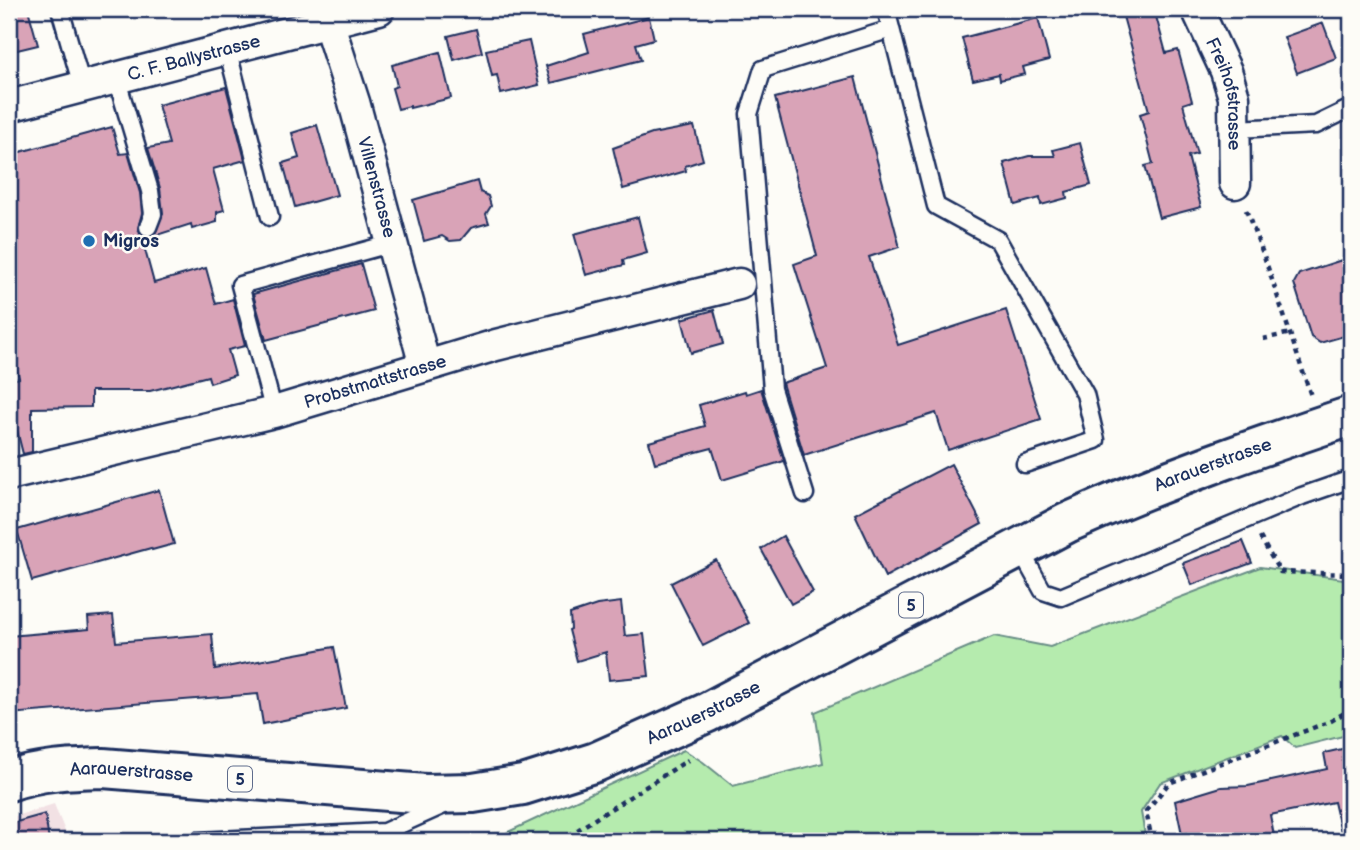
<svg xmlns="http://www.w3.org/2000/svg" width="1360" height="850" viewBox="0 0 1360 850" font-family="'Balsamiq Sans',sans-serif">
  <style>
    .built { fill: #f2e1e4 }
    .green { fill: #b5ebae; stroke: #688d86; stroke-width: 2 }
    .building { fill: #d9a3b7; stroke: #1b2f5e; stroke-width: 2 }
    .lines { fill: none; stroke-linecap: round; stroke-linejoin: round }
    .lane-casing { stroke: #1b2f5e; stroke-width: 21 }
    .street-casing { stroke: #1b2f5e; stroke-width: 35 }
    .primary-casing { stroke: #1b2f5e; stroke-width: 44 }
    .path { stroke: #1b2f5e; stroke-width: 4.5; stroke-dasharray: 5 5; stroke-linecap: butt }
    .lane { stroke: #fdfcf7; stroke-width: 16 }
    .street { stroke: #fdfcf7; stroke-width: 30 }
    .primary { stroke: #fdfcf7; stroke-width: 38 }
    .poi-dot { fill: #1f6fb2; stroke: #fdfcf7; stroke-width: 2.5 }
    .labels { text-anchor: middle; stroke-width: 5; stroke-linejoin: round; paint-order: stroke }
    .shield { fill: #fdfcf7; stroke: #5f6c8c; stroke-width: 2 }
    .shield-label { font-size: 16px; font-weight: bold; fill: #1b2f5e }
    .street-label { font-size: 18px; fill: #1b2f5e; stroke: #fdfcf7 }
    .poi-label { font-size: 18px; font-weight: bold; fill: #1b2f5e; stroke: #fdfcf7; text-anchor: start }
  </style>
  <rect width="100%" height="100%" fill="#fdfcf7"/>
  <filter id="ink" filterUnits="userSpaceOnUse"><feTurbulence type="fractalNoise" baseFrequency=".0143" numOctaves="2"/><feDisplacementMap in="SourceGraphic" scale="14" xChannelSelector="R" yChannelSelector="G"/><feConvolveMatrix kernelMatrix="1 2 1 2 8 2 1 2 1" color-interpolation-filters="sRGB"/></filter>
  <g filter="url(#ink)">
    <!-- built -->
    <polygon class="built" points="54,804 69,841 9,841 9,818"/>
    <!-- green -->
    <polygon class="green" points="1260,567 1351,580 1351,734 1295,748 1282,736 1160,783 1141,812 1146,841 359,841 506,833 684,750 703,762 733,786 823,763 815,712 994,636 1050,647"/>
    <!-- building -->
    <g class="building">
      <polygon points="19,9 28,9 38,45 9,52 9,12"/>
      <polygon points="1121,9 1154,9 1166,53 1178,50 1192,101 1183,104 1197,154 1188,156 1201,207 1159,218 1145,166 1153,164 1140,114 1149,111"/>
      <polygon points="649,17 654,39 636,44 641,60 551,83 546,66 589,52 584,34"/>
      <polygon points="1038,18 1049,60 1023,67 1025,74 1000,80 999,74 973,80 962,38"/>
      <polygon points="1323,23 1336,58 1297,73 1284,37"/>
      <polygon points="476,29 482,52 454,60 448,36"/>
      <polygon points="529,41 539,85 501,94 497,75 492,76 486,50"/>
      <polygon points="440,52 451,98 410,108 410,106 398,109 392,88 397,86 392,65"/>
      <polygon points="855,77 899,244 899,247 869,257 898,345 1006,310 1041,419 948,450 936,413 804,455 782,383 827,368 794,264 817,256 775,98"/>
      <polygon points="226,87 245,160 213,169 224,210 217,212 217,222 192,229 191,224 154,236 163,213 160,188 148,148 169,144 158,105"/>
      <polygon points="317,125 337,195 295,207 283,163 299,158 292,133"/>
      <polygon points="694,126 703,160 685,166 686,171 623,189 613,148 652,134"/>
      <polygon points="112,127 120,154 128,153 140,193 142,213 138,228 140,234 148,237 142,239 154,283 206,268 216,304 233,299 245,346 228,350 235,375 210,383 208,376 150,391 91,391 91,407 32,408 32,452 23,454 9,399 9,381 19,378 9,340 9,155"/>
      <polygon points="1080,143 1091,185 1066,192 1067,198 1041,205 1040,198 1015,205 1004,163 1029,156 1055,156 1053,150"/>
      <polygon points="477,181 480,192 488,196 491,206 486,214 489,223 471,228 461,240 450,241 442,236 424,241 413,200"/>
      <polygon points="638,217 647,253 623,260 624,265 586,275 574,234"/>
      <polygon points="1351,257 1351,334 1320,343 1311,337 1294,283 1299,274"/>
      <polygon points="361,264 374,311 266,340 253,294"/>
      <polygon points="714,310 723,344 691,353 682,319"/>
      <polygon points="761,389 784,461 722,480 712,448 655,463 649,442 705,426 699,405 745,391 746,394"/>
      <polygon points="951,464 982,524 885,577 855,514"/>
      <polygon points="159,490 174,544 152,550 151,548 32,581 17,530"/>
      <polygon points="783,536 813,592 791,604 761,549"/>
      <polygon points="1243,541 1252,563 1192,585 1183,563"/>
      <polygon points="716,560 749,623 703,646 671,583"/>
      <polygon points="621,602 625,636 644,634 649,676 609,680 606,652 577,661 569,630 571,629 570,614 597,605"/>
      <polygon points="113,615 116,642 212,634 215,669 334,647 346,708 263,724 258,694 9,714 9,636 89,629 88,617"/>
      <polygon points="1351,747 1351,831 1341,832 1334,802 1270,815 1275,841 1189,841 1187,833 1182,834 1175,801 1221,787 1248,786 1327,769 1324,753"/>
      <polygon points="45,814 49,841 9,841 9,824"/>
    </g>
    <g class="lines">
      <!-- lane casing -->
      <g class="lane-casing">
        <g id="lane">
          <polyline points="60,9 82,86"/>
          <polyline points="886,9 936,206 998,240 1085,394 1096,440 1025,464"/>
          <polyline points="227,48 270,217"/>
          <polyline points="116,77 150,191 153,214 148,227"/>
          <polyline points="1235,129 1316,125 1351,108"/>
          <polyline points="274,412 240,285 393,243"/>
          <polyline points="805,494 772,389 749,114 763,69 891,29"/>
          <polyline points="1019,548 1043,591 1061,597 1302,496 1351,479"/>
          <polyline points="197,841 384,832 444,805"/>
        </g>
      </g>
      <!-- street casing -->
      <g class="street-casing">
        <g id="street">
          <path id="s1" d="M324,9L354,102L425,366"/>
          <path id="s2" d="M1197,9L1226,71L1234,97L1235,183"/>
          <path id="s3" d="M9,106L379,9"/>
          <path id="s4" d="M9,475L274,412L496,345L739,284"/>
        </g>
      </g>
      <!-- primary casing -->
      <g class="primary-casing">
        <g id="primary">
          <path id="s5" d="M9,781C39,770 71,769 103,768L425,794L473,793L523,785L596,762L706,713L1067,523C1160,481 1255,448 1351,416"/>
        </g>
      </g>
      <!-- path -->
      <g class="path">
        <polyline points="1246,210 1264,256 1311,396"/>
        <polyline points="1263,339 1291,333"/>
        <polyline points="1260,537 1280,572 1351,574"/>
        <polyline points="560,841 688,760"/>
        <polyline points="1152,841 1146,811 1169,783 1331,721 1351,709"/>
      </g>
      <!-- lane -->
      <use href="#lane" class="lane"/>
      <!-- street -->
      <use href="#street" class="street"/>
      <!-- primary -->
      <use href="#primary" class="primary"/>
    </g>
  </g>
  <!-- markers -->
  <circle class="poi-dot" cx="89" cy="241" r="7"/>
  <g class="labels">
    <!-- shield labels -->
    <g class="shield">
      <rect x="899" y="592.5" width="24" height="25" rx="5"/>
      <rect x="228" y="766.5" width="24" height="25" rx="5"/>
    </g>
    <g class="shield-label">
      <text x="911" y="611">5</text>
      <text x="240" y="785">5</text>
    </g>
    <!-- street labels -->
    <g class="street-label">
      <text dy="6" stroke="none"><textPath href="#s3" startOffset="191">C. F. Ballystrasse</textPath></text>
      <text dy="6" stroke="none"><textPath href="#s2" startOffset="91">Freihofstrasse</textPath></text>
      <text dy="6" stroke="none"><textPath href="#s1" startOffset="186">Villenstrasse</textPath></text>
      <text dy="6" stroke="none"><textPath href="#s4" startOffset="378">Probstmattstrasse</textPath></text>
      <text dy="6" stroke="none"><textPath href="#s5" startOffset="1279">Aarauerstrasse</textPath></text>
      <text dy="6" stroke="none"><textPath href="#s5" startOffset="712">Aarauerstrasse</textPath></text>
      <text dy="6" stroke="none"><textPath href="#s5" startOffset="124">Aarauerstrasse</textPath></text>
    </g>
    <!-- poi labels -->
    <g class="poi-label">
      <text x="103" y="247">Migros</text>
    </g>
  </g>
  <!-- margin -->
  <rect width="1360" height="850" fill="none" stroke="#fdfcf7" stroke-width="35"/>
  <rect x="18" y="18" width="1325" height="815" fill="none" stroke="#1b2f5e" stroke-width="2.5" filter="url(#ink)"/>
</svg>
